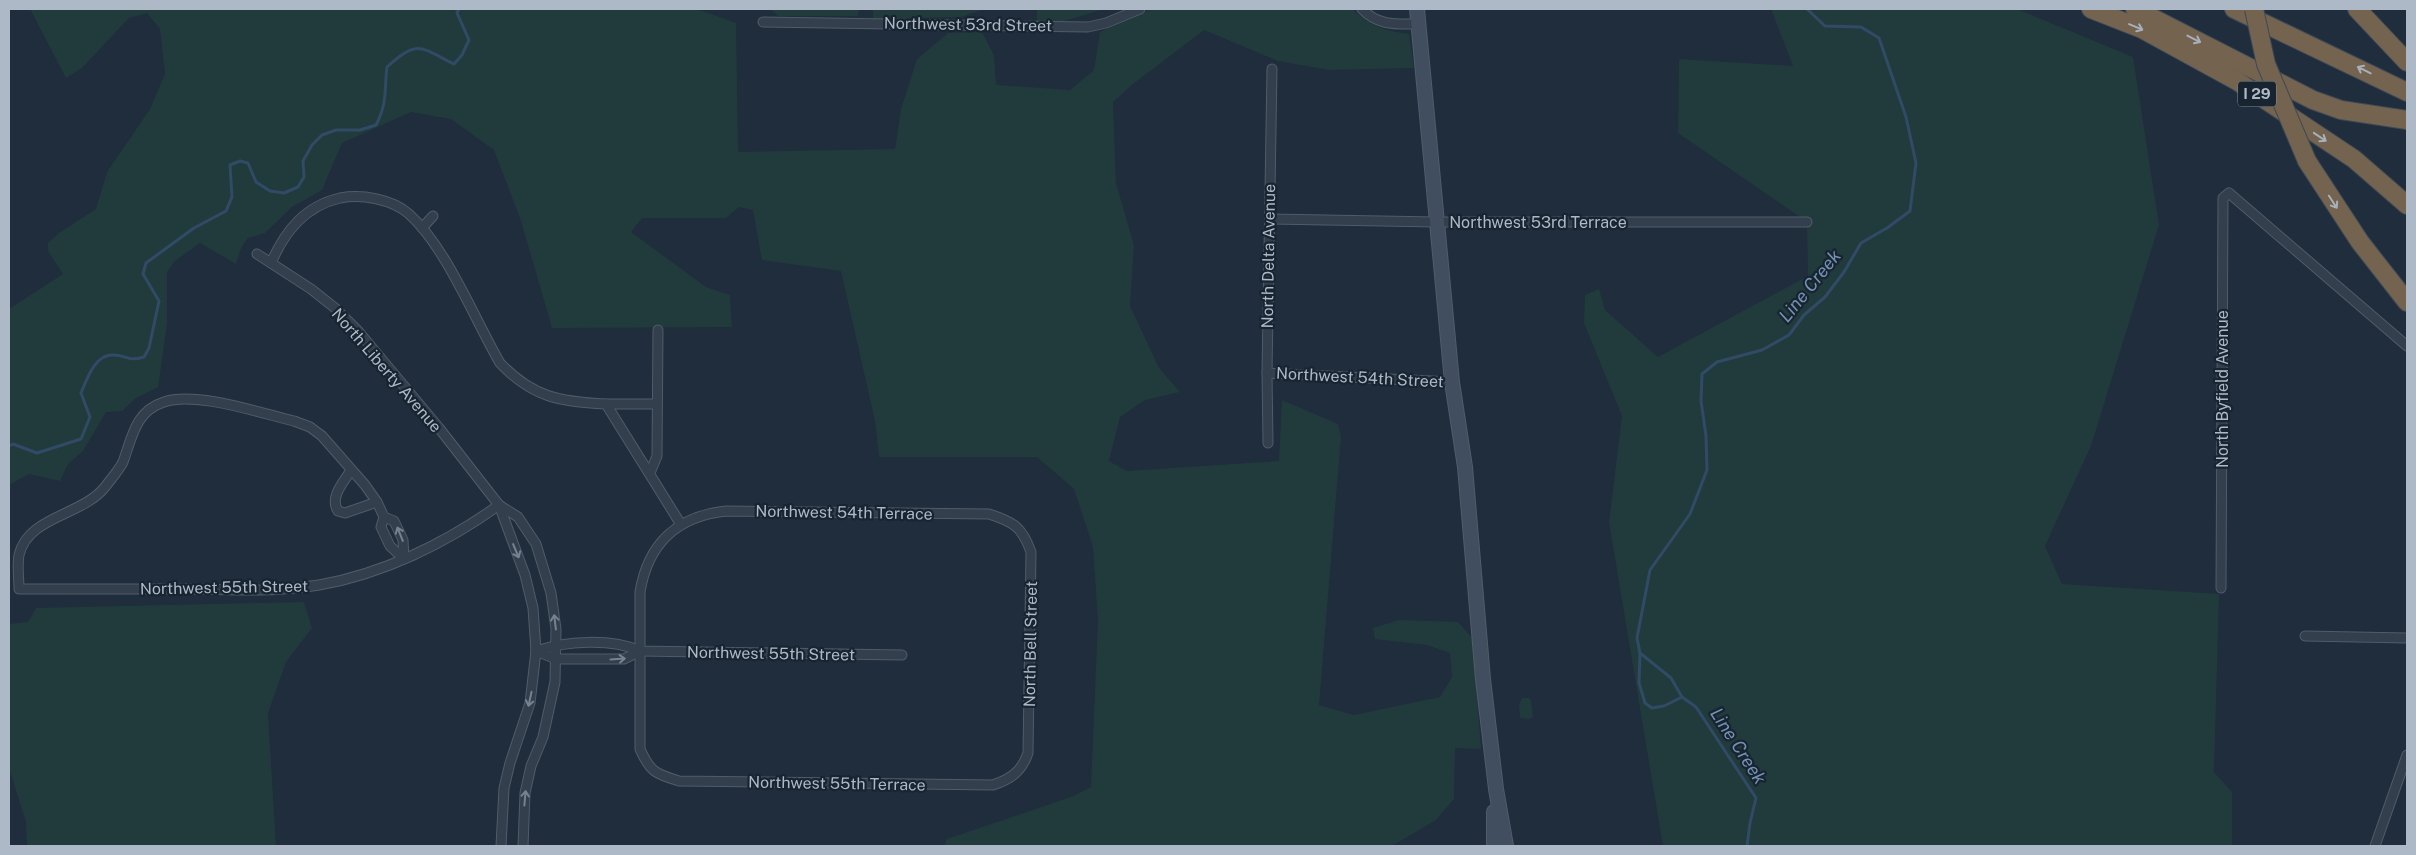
<svg xmlns="http://www.w3.org/2000/svg" width="2416" height="855" viewBox="0 0 2416 855" font-family="'Public Sans',sans-serif">
  <style>
    .green { fill: #213b3d }
    .lines { fill: none; stroke-linecap: round; stroke-linejoin: round }
    .stream { stroke: #314a65; stroke-width: 3 }
    .minor-casing { stroke: #515c6a; stroke-width: 11 }
    .secondary-casing { stroke: #515c6a; stroke-width: 16 }
    .motorway-casing { stroke: #3e4957; stroke-width: 20 }
    .minor { stroke: #333f4c; stroke-width: 9 }
    .secondary { stroke: #414e5f; stroke-width: 14 }
    .motorway { stroke: #73634f; stroke-width: 18 }
    .motorway-bridge-casing { stroke: #3e4957; stroke-width: 20; stroke-linecap: butt }
    .motorway-bridge { stroke: #73634f; stroke-width: 18 }
    .oneway { stroke: #a8b0bc }
    .oneway2 { stroke: #778290 }
    .labels { text-anchor: middle; stroke-width: 4.5; stroke-linejoin: round; paint-order: stroke }
    .shield { fill: #192431; stroke: #818c9b; stroke-width: 1 }
    .shield-label { font-size: 15px; font-weight: bold; fill: #aeb9c8 }
    .street-label { font-size: 16px; fill: #aeb9c8; stroke: #192431 }
    .water-label { font-size: 18px; font-style: italic; fill: #7392b3; stroke: #192431 }
  </style>
  <rect width="100%" height="100%" fill="#1f2d3c"/>
  <!-- green -->
  <g class="green">
    <path d="M30,9H697L736,23L738,152L895,149L901,109L917,59L948,33L982,32L994,55L996,85L1070,90L1094,70L1100,32L1152,9H1353C1368,26 1387,31 1409,34L1414,68L1329,70L1278,61L1204,30L1133,84L1113,102L1116,183L1134,245L1130,306L1159,368L1180,392L1145,400L1120,417L1109,461L1127,471L1279,461L1282,400L1338,424L1341,437L1319,705L1354,715L1440,697L1452,677L1450,653L1427,645L1375,639L1373,628L1399,620L1458,622L1473,639L1481,749L1455,748L1454,799L1436,820L1392,846H944L947,839L1074,796L1091,787L1098,620L1093,547L1074,489L1037,457H879L875,421L841,271L762,260L753,210L739,207L726,218H642L631,232L706,287L730,295L732,327L552,328L521,221L494,150L451,119L411,112L342,143L322,190L292,207L265,233L248,238L241,248L236,264L200,243L175,261L167,272V324L158,387L136,398L122,411L106,412L83,451L68,464L60,481L29,474L9,485V309L63,274L48,251V243L59,233L96,209L107,172L150,109L165,74L160,29L147,13L129,18L82,68L66,78Z"/>
    <polygon points="770,9 859,9 858,16 778,16"/>
    <polygon points="873,9 985,9 961,17 873,19"/>
    <polygon points="1037,9 1104,9 1061,22 1037,21"/>
    <polygon points="1771,9 2017,9 2133,57 2159,225 2091,446 2045,546 2062,584 2219,594 2214,772 2232,792 2232,846 1663,846 1609,522 1622,416 1584,323 1585,295 1599,289 1605,310 1658,357 1808,276 1807,222 1678,133 1679,59 1793,66"/>
    <polygon points="304,602 312,628 286,662 268,713 276,846 27,846 26,822 9,768 9,624 28,622 36,608"/>
    <polygon points="1522,698 1529,698 1531,700 1533,717 1530,719 1520,718 1519,705"/>
  </g>
  <g class="lines">
    <!-- stream -->
    <g class="stream">
      <path d="M9,446L13,444L37,453L81,439L90,417L81,393C87,379 95,354 113,355C127,355 127,362 144,357L149,348L159,301L143,274L146,263L194,228L226,211L232,197L230,165L240,161L248,163L256,182L270,191L284,193L298,187L304,177L303,161L312,145L322,135L336,130H360L376,125C388,102 384,90 387,67C418,38 421,48 454,64L462,55L469,40L457,13L459,9"/>
      <polyline points="1640,653 1639,683 1645,703 1652,708 1664,706 1682,697"/>
      <polyline points="1747,846 1750,823 1756,798 1696,707 1682,697 1671,678 1640,653 1637,638 1650,570 1690,514 1707,470 1706,436 1701,401 1702,374 1717,362 1762,350 1789,335 1804,315 1825,297 1844,272 1861,243 1887,228 1910,211 1916,163 1906,117 1879,38 1861,27 1825,26 1807,9"/>
    </g>
    <!-- minor casing -->
    <g class="minor-casing">
      <g id="minor">
        <path d="M1362,9C1378,26 1396,24 1418,24"/>
        <polyline points="763,22 1088,27 1106,23 1140,9"/>
        <polyline points="1270,219 1437,222 1807,222"/>
        <polyline points="422,228 433,216"/>
        <polyline points="257,254 311,289 335,308 358,331 439,428 499,505 525,575 533,608 536,651 530,703 510,763 504,788 501,846"/>
        <path d="M271,263C285,231 305,206 340,198C362,194 392,199 409,214C446,247 474,318 500,363C532,397 560,402 606,404L680,523"/>
        <polyline points="1267,373 1452,382"/>
        <polyline points="606,404 656,404"/>
        <polyline points="1268,443 1267,373 1272,69"/>
        <path d="M351,470C344,482 329,497 338,511L345,513L377,502"/>
        <polyline points="650,473 657,456 658,330"/>
        <polyline points="499,505 518,517 536,544 551,593 556,629 555,682 543,737 531,766 525,793 523,846"/>
        <path d="M726,511L989,514C1014,522 1022,527 1031,552L1028,753C1022,771 1011,779 993,785L679,781C656,774 650,772 640,749V592C648,543 678,516 726,511Z"/>
        <polyline points="384,517 394,521 403,540 404,559"/>
        <path d="M404,559L390,546L381,527L384,517L377,502L365,485L322,436L310,427L294,421C260,413 196,391 164,402C135,411 132,438 123,462C119,470 111,479 105,487C82,516 28,516 19,555C17,565 19,578 19,589C76,589 133,589 190,589C233,590 276,592 319,585C383,574 446,543 499,505"/>
        <polyline points="2221,588 2223,198 2229,193 2407,346"/>
        <polyline points="2305,636 2407,638"/>
        <path d="M536,651C565,641 611,638 640,651L902,655"/>
        <polyline points="536,651 556,659 624,659 640,651"/>
        <polyline points="2375,846 2407,755"/>
      </g>
    </g>
    <!-- secondary casing -->
    <g class="secondary-casing">
      <g id="secondary">
        <polyline points="1417,9 1452,382 1465,467 1483,679 1496,789 1506,846"/>
        <polyline points="1494,846 1494,812"/>
      </g>
    </g>
    <!-- motorway casing -->
    <g class="motorway-casing">
      <g id="motorway">
        <polyline points="2091,9 2142,29 2237,81 2354,159 2407,205"/>
        <polyline points="2135,9 2313,100 2341,110 2407,120"/>
        <polyline points="2234,9 2407,92"/>
        <polyline points="2357,9 2407,62"/>
        <polyline points="2307,161 2360,242 2407,302"/>
      </g>
    </g>
    <!-- minor -->
    <use href="#minor" class="minor"/>
    <!-- secondary -->
    <use href="#secondary" class="secondary"/>
    <!-- motorway -->
    <use href="#motorway" class="motorway"/>
    <!-- motorway-bridge casing -->
    <g class="motorway-bridge-casing">
      <polyline id="motorway-bridge" points="2254,9 2266,64 2307,161"/>
    </g>
    <!-- motorway-bridge -->
    <use href="#motorway-bridge" class="motorway-bridge"/>
  </g>
  <!-- one-way arrows -->
  <defs><path id="oneway-shaft" d="M-6 0H5M1.5-3L5.5 0L1.5 3" fill="none" stroke-width="1.6" stroke-linecap="round" stroke-linejoin="round" transform="scale(1.25)"/></defs>
  <g class="oneway">
    <use href="#oneway-shaft" transform="translate(2136 27) rotate(23)"/>
    <use href="#oneway-shaft" transform="translate(2194 39) rotate(27)"/>
    <use href="#oneway-shaft" transform="translate(2364 70) rotate(-153)"/>
    <use href="#oneway-shaft" transform="translate(2320 137) rotate(34)"/>
    <use href="#oneway-shaft" transform="translate(2333 202) rotate(57)"/>
  </g>
  <g class="oneway2">
    <use href="#oneway-shaft" transform="translate(400 534) rotate(-112)"/>
    <use href="#oneway-shaft" transform="translate(516 551) rotate(67)"/>
    <use href="#oneway-shaft" transform="translate(555 622) rotate(-97)"/>
    <use href="#oneway-shaft" transform="translate(618 659) rotate(-4)"/>
    <use href="#oneway-shaft" transform="translate(530 699) rotate(102)"/>
    <use href="#oneway-shaft" transform="translate(525 798) rotate(-85)"/>
  </g>
  <g class="labels">
    <!-- shield labels -->
    <rect class="shield" x="2238" y="81.5" width="38" height="25" rx="4"/>
    <g class="shield-label">
      <text x="2257" y="99">I 29</text>
    </g>
    <!-- street labels -->
    <g class="street-label">
      <text transform="translate(968 24) rotate(1)" y="6">Northwest 53rd Street</text>
      <text x="1538" y="228">Northwest 53rd Terrace</text>
      <text transform="translate(1268 256) rotate(-89)" y="6">North Delta Avenue</text>
      <text transform="translate(387 370) rotate(49)" y="6">North Liberty Avenue</text>
      <text transform="translate(1360 377) rotate(3)" y="6">Northwest 54th Street</text>
      <text transform="translate(2222 389) rotate(-90)" y="6">North Byfield Avenue</text>
      <text transform="translate(844 512) rotate(1)" y="6">Northwest 54th Terrace</text>
      <text transform="translate(224 587) rotate(-1)" y="6">Northwest 55th Street</text>
      <text transform="translate(1030 644) rotate(-89)" y="6">North Bell Street</text>
      <text transform="translate(771 653) rotate(1)" y="6">Northwest 55th Street</text>
      <text transform="translate(837 783) rotate(1)" y="6">Northwest 55th Terrace</text>
    </g>
    <!-- water labels -->
    <g class="water-label">
      <text transform="translate(1810 286) rotate(-51)" y="6">Line Creek</text>
      <text transform="translate(1738 746) rotate(57)" y="6">Line Creek</text>
    </g>
  </g>
  <!-- border -->
  <rect width="2416" height="855" fill="none" stroke="#aeb9c8" stroke-width="20"/>
</svg>
